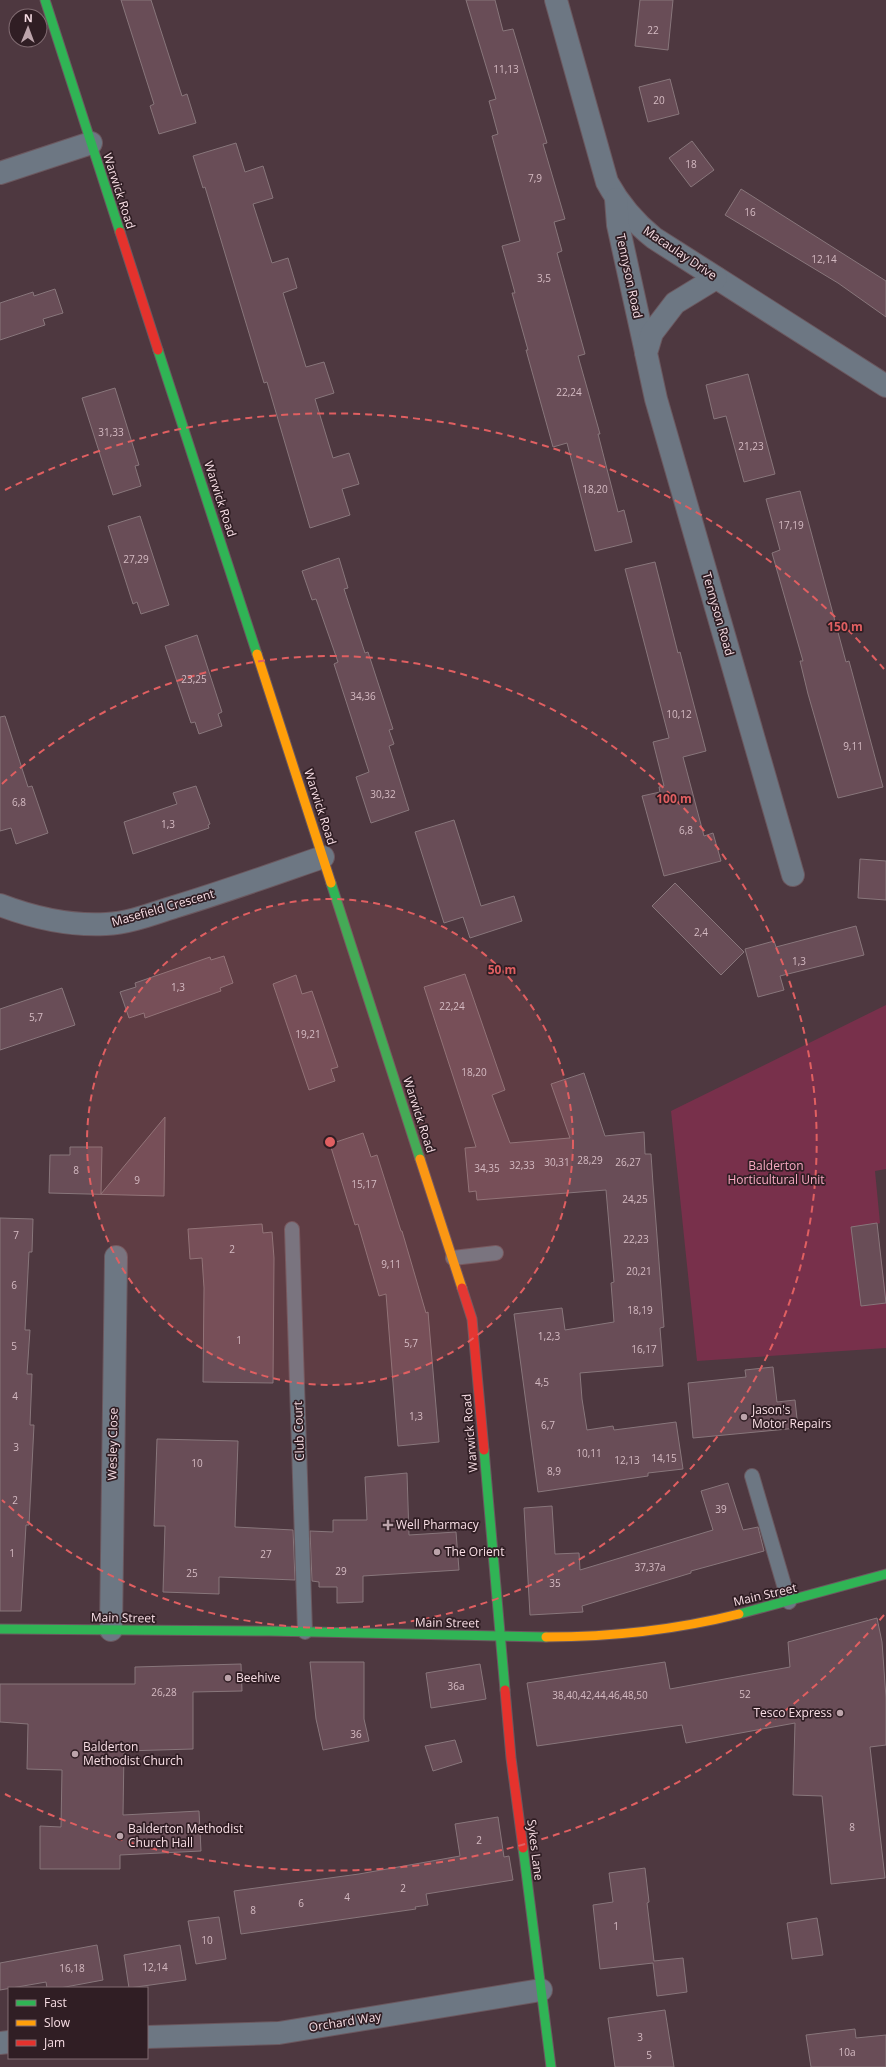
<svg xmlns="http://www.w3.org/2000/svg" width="886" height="2067" viewBox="0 0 886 2067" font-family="'Open Sans',sans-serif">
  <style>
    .green { fill: #78304b }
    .building { fill: #694d57; stroke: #88767b }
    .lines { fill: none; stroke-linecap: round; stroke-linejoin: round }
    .lane-casing { stroke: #6b585f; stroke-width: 16 }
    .street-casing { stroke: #6b585f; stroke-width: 24 }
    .fast-casing { stroke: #6b585f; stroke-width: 11 }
    .slow-casing { stroke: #6b585f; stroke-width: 11 }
    .jam-casing { stroke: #6b585f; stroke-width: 11 }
    .lane { stroke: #6d7783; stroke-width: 14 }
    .street { stroke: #6d7783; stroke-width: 22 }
    .fast { stroke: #30b455; stroke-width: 9 }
    .slow { stroke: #ff9f0a; stroke-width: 9 }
    .jam { stroke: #e5322d; stroke-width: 9 }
    .ring { fill: none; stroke: #e05f61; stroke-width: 2; stroke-dasharray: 7 5 }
    .poi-dot { fill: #bca4ab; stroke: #301e24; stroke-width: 1.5 }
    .labels { text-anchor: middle; stroke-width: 3.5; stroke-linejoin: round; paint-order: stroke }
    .number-label { font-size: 10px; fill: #d4bac2 }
    .street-label { font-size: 12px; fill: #f8dee5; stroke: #301e24 }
    .park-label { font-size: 12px; fill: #f9a9c2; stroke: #301e24 }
    .poi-label { font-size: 12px; fill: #f8dee5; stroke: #301e24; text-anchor: start }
    .centre { fill: #e05f61; stroke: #301e24; stroke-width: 2 }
    .ring-label { font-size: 12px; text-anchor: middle; font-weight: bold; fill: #e05f61; stroke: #301e24; stroke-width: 3.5; stroke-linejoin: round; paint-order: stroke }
  </style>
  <rect width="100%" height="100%" fill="#4e3840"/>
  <!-- green -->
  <polygon class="green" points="886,1005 886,1169 875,1171 880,1223 877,1224 886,1296 886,1348 697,1361 671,1111"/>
  <!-- building -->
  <g class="building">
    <polygon points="121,0 151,0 182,96 187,94 196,123 159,134 150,106 154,104"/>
    <polygon points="466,0 495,0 503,31 513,29 547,143 543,144 565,219 554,222 562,251 557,253 585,354 578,356 600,434 598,434 618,512 624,510 632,542 595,551 567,443 553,447 526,350 528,350 512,293 515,293 502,246 520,241 492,136 498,134 489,101 496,99"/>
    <polygon points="640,0 673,0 668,50 635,46"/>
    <polygon points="670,79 679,114 648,122 639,87"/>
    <polygon points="692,141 714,170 691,187 669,158"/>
    <polygon points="236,143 245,172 263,166 273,198 253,204 272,263 288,258 297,288 283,293 306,367 324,362 334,393 315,399 333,458 349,453 359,484 342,489 350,515 310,528 267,382 264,383 205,187 203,188 193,156"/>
    <polygon points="741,189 886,281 886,317 838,283 725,215"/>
    <polygon points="55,289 63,313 43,319 45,325 0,340 0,303 33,292 34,296"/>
    <polygon points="748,374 775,474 744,482 726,416 714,419 706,385"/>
    <polygon points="115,388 139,465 135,466 141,486 113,495 82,398"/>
    <polygon points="800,491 846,662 849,661 883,787 838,798 808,694 800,661 803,661 772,553 780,550 766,499"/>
    <polygon points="140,516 169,605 141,614 137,602 133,604 108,526"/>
    <polygon points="339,558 348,588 344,589 365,653 368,652 393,729 389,730 394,744 389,746 409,810 371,823 356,777 369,772 334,664 338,662 316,599 312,600 302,571"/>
    <polygon points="655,562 678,653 680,652 706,751 683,757 704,836 713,833 721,861 664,876 642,796 660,792 659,787 664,786 653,742 669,738 625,569"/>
    <polygon points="197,635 222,712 218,714 222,726 199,734 195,722 191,723 165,646"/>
    <polygon points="5,716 28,787 32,786 48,833 16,844 11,828 0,831 0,717"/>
    <polygon points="196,786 210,824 208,825 209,828 133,854 124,822 177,804 173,793"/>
    <polygon points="454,820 481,906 514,896 522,921 470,938 463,917 444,923 415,832"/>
    <polygon points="860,859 886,861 886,900 858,898"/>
    <polygon points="675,883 744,952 721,975 652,906"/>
    <polygon points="856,926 864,955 780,976 784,990 758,997 745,949 774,941 776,947"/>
    <polygon points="224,956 233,983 220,988 221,991 145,1018 144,1013 129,1018 120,992 136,987 135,983 210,957 211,960"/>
    <polygon points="465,974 505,1090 492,1095 510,1143 570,1138 551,1084 584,1073 605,1136 644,1132 645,1154 651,1154 653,1184 664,1327 660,1328 663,1366 580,1373 582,1399 587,1430 613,1426 614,1430 676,1422 683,1469 648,1473 648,1476 538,1492 514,1314 562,1308 565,1330 614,1322 611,1283 614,1282 606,1190 477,1200 476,1191 469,1192 465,1148 476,1147 424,987"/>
    <polygon points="296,975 302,994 312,991 338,1067 331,1069 335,1081 309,1090 273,984"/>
    <polygon points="62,988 75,1025 0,1050 0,1009"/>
    <polygon points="165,1117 164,1196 49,1193 50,1155 70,1155 70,1147 102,1147 101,1194"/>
    <polygon points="363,1133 371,1157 377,1155 401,1231 402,1231 426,1313 428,1312 439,1442 398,1446 386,1294 379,1296 358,1224 355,1225 330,1144"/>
    <polygon points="0,1218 33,1219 32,1252 29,1252 25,1330 30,1330 27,1374 32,1374 30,1425 34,1425 29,1525 26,1525 21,1611 0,1611"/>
    <polygon points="877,1223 886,1303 861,1306 851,1227"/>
    <polygon points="262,1224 263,1233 272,1232 274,1258 273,1383 203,1382 204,1288 202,1258 190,1259 188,1229"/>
    <polygon points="773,1367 777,1402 795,1400 798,1428 693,1438 688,1383 746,1377 745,1370"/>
    <polygon points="157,1439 238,1441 235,1527 293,1530 295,1580 219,1577 219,1594 163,1592 165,1526 154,1526"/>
    <polygon points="407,1473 409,1535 456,1532 459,1570 363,1576 363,1602 337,1603 337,1587 319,1587 319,1582 312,1581 310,1531 333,1532 333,1520 367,1520 365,1477"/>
    <polygon points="728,1483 743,1530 758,1527 764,1551 691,1571 691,1573 582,1606 583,1612 530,1615 524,1508 552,1506 555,1554 579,1553 580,1570 713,1530 701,1491"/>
    <polygon points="877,1618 882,1642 886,1698 886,1745 870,1747 885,1878 831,1884 822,1796 793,1795 795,1723 686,1743 682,1725 537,1746 527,1683 665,1662 670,1689 790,1667 788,1642"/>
    <polygon points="310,1662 364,1662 364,1719 369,1741 323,1750 316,1719"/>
    <polygon points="241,1664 242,1691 193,1692 193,1749 124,1751 123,1815 199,1811 201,1851 120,1855 120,1869 40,1869 40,1826 61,1827 62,1770 27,1769 28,1724 0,1722 0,1684 135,1684 135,1667"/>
    <polygon points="480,1664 486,1699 431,1708 426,1673"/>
    <polygon points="455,1740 462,1762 433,1771 425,1746"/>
    <polygon points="498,1817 504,1857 509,1856 513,1880 426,1894 428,1905 415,1907 416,1909 241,1934 234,1891 359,1874 460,1856 455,1824"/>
    <polygon points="645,1868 649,1902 647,1903 654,1961 683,1958 687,1992 657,1996 653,1963 600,1969 593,1905 613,1902 609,1873"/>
    <polygon points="219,1917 226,1959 196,1964 188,1921"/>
    <polygon points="817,1918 823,1955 792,1959 787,1923"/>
    <polygon points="97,1945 103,1980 60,1988 47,1988 46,1982 0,1990 0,1963"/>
    <polygon points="180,1945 186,1980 129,1988 124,1955"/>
    <polygon points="665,2010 674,2067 615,2067 608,2018"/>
    <polygon points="855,2029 856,2038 886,2035 886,2067 811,2067 806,2035"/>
  </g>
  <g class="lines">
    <!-- lane casing -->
    <g class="lane-casing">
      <g id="lane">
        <polyline points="292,1229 305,1632"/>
        <polyline points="453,1258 496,1253"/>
        <polyline points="752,1476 789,1602"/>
      </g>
    </g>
    <!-- street casing -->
    <g class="street-casing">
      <g id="street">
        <path d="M556,0L607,182C619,204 634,222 654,238L886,386"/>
        <polyline points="0,173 91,143"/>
        <polyline points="616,199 618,225 646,352"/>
        <polyline points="716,278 675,303 652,333 646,353 656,399 793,875"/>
        <path d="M0,905C34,918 69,926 106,924C129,923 152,914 174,907C224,892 274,874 323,857"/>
        <polyline points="111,1630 116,1257"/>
        <polyline points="147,2037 279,2033 541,1990"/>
        <polyline points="0,2043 9,2042"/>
      </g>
    </g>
    <!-- fast casing -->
    <g class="fast-casing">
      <g id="fast">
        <polyline points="45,0 120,232"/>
        <polyline points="158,350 257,654"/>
        <polyline points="331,883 420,1159"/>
        <polyline points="484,1450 505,1690"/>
        <polyline points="739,1614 886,1574"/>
        <polyline points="0,1629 269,1631 546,1637"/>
        <polyline points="523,1848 551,2067"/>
      </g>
    </g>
    <!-- slow casing -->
    <g class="slow-casing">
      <g id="slow">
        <polyline points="257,654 331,883"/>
        <polyline points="420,1159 462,1288"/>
        <path d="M546,1637C611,1637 675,1630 739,1614"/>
      </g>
    </g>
    <!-- jam casing -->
    <g class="jam-casing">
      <g id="jam">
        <polyline points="120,232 158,350"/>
        <polyline points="462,1288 472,1319 484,1450"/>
        <polyline points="505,1690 511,1758 523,1848"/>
      </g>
    </g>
    <!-- lane -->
    <use href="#lane" class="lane"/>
    <!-- street -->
    <use href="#street" class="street"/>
    <!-- fast -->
    <use href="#fast" class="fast"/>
    <!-- slow -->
    <use href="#slow" class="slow"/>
    <!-- jam -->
    <use href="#jam" class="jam"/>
  </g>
  <!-- distance rings -->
  <circle cx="330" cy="1142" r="243" fill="#e05f61" fill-opacity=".12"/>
  <g class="ring">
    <circle cx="330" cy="1142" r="243"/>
    <path d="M2 784A486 486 0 1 1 2 1500"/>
    <path d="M884 1615A728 728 0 0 1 5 1794M5 490A728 728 0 0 1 884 669"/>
  </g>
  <!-- markers -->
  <g class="poi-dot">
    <circle cx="744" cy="1417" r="4"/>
    <path d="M386 1519h4v4h4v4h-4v4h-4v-4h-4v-4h4z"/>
    <circle cx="437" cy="1552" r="4"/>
    <circle cx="228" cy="1678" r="4"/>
    <circle cx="840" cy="1713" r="4"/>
    <circle cx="75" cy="1754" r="4"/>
    <circle cx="120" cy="1836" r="4"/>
  </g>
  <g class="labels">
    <!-- number labels -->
    <g class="number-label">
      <text x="653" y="34">22</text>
      <text x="506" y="73">11,13</text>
      <text x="659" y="104">20</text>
      <text x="691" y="168">18</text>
      <text x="535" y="182">7,9</text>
      <text x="750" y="216">16</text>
      <text x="824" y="263">12,14</text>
      <text x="544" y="282">3,5</text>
      <text x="569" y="396">22,24</text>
      <text x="111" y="436">31,33</text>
      <text x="751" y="450">21,23</text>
      <text x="595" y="493">18,20</text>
      <text x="791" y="529">17,19</text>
      <text x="136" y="563">27,29</text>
      <text x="194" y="683">23,25</text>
      <text x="363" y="700">34,36</text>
      <text x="679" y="718">10,12</text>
      <text x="853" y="750">9,11</text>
      <text x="383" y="798">30,32</text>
      <text x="19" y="806">6,8</text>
      <text x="168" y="828">1,3</text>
      <text x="686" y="834">6,8</text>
      <text x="701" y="936">2,4</text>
      <text x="799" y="965">1,3</text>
      <text x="178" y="991">1,3</text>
      <text x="452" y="1010">22,24</text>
      <text x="36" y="1021">5,7</text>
      <text x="308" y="1038">19,21</text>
      <text x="474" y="1076">18,20</text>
      <text x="590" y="1164">28,29</text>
      <text x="557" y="1166">30,31</text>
      <text x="628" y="1166">26,27</text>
      <text x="522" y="1169">32,33</text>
      <text x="487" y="1172">34,35</text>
      <text x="76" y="1174">8</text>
      <text x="137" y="1184">9</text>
      <text x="364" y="1188">15,17</text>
      <text x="635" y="1203">24,25</text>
      <text x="16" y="1239">7</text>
      <text x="636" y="1243">22,23</text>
      <text x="232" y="1253">2</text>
      <text x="391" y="1268">9,11</text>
      <text x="639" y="1275">20,21</text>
      <text x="14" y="1289">6</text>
      <text x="640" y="1314">18,19</text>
      <text x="549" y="1340">1,2,3</text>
      <text x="239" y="1344">1</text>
      <text x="411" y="1347">5,7</text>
      <text x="14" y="1350">5</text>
      <text x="644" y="1353">16,17</text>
      <text x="542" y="1386">4,5</text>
      <text x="15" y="1400">4</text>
      <text x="416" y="1420">1,3</text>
      <text x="548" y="1429">6,7</text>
      <text x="16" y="1451">3</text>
      <text x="589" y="1457">10,11</text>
      <text x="664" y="1462">14,15</text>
      <text x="627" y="1464">12,13</text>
      <text x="197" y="1467">10</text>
      <text x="554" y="1475">8,9</text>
      <text x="15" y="1504">2</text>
      <text x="721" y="1513">39</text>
      <text x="12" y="1557">1</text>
      <text x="266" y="1558">27</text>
      <text x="650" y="1571">37,37a</text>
      <text x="341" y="1575">29</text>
      <text x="192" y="1577">25</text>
      <text x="555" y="1587">35</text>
      <text x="456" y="1690">36a</text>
      <text x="164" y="1696">26,28</text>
      <text x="745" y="1698">52</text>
      <text x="600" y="1699">38,40,42,44,46,48,50</text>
      <text x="356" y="1738">36</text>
      <text x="852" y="1831">8</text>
      <text x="479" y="1844">2</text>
      <text x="403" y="1892">2</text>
      <text x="347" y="1901">4</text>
      <text x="301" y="1907">6</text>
      <text x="253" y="1914">8</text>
      <text x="616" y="1930">1</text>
      <text x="207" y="1944">10</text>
      <text x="155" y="1971">12,14</text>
      <text x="72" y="1972">16,18</text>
      <text x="640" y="2041">3</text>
      <text x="847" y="2056">10a</text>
      <text x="649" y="2059">5</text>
    </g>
    <!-- street labels -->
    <g class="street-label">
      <text transform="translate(119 191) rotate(72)" y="4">Warwick Road</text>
      <text transform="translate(680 253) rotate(34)" y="4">Macaulay Drive</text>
      <text transform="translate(629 276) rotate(78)" y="4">Tennyson Road</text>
      <text transform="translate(220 499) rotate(72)" y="4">Warwick Road</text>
      <text transform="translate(718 614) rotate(74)" y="4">Tennyson Road</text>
      <text transform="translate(320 807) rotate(72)" y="4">Warwick Road</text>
      <text transform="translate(163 908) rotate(-16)" y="4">Masefield Crescent</text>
      <text transform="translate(419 1115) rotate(72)" y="4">Warwick Road</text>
      <text transform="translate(299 1431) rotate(-92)" y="4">Club Court</text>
      <text transform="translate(470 1433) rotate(-95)" y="4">Warwick Road</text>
      <text transform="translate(113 1444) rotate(-89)" y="4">Wesley Close</text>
      <text transform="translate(765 1595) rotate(-13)" y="4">Main Street</text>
      <text transform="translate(123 1618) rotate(1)" y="4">Main Street</text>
      <text transform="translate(447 1623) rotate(1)" y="4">Main Street</text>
      <text transform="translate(535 1850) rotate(83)" y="4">Sykes Lane</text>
      <text transform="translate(345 2022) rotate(-9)" y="4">Orchard Way</text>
    </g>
    <!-- park labels -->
    <g class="park-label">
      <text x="776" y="1170">Balderton<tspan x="776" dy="14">Horticultural Unit</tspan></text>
    </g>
    <!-- poi labels -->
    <g class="poi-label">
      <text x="752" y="1414">Jason's<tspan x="752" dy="14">Motor Repairs</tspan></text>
      <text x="396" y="1529">Well Pharmacy</text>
      <text x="445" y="1556">The Orient</text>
      <text x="236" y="1682">Beehive</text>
      <text x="832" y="1717" text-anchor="end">Tesco Express</text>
      <text x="83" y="1751">Balderton<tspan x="83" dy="14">Methodist Church</tspan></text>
      <text x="128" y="1833">Balderton Methodist<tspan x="128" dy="14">Church Hall</tspan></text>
    </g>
  </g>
  <circle cx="330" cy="1142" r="6" class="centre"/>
  <g class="ring-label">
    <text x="845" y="631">150 m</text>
    <text x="674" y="803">100 m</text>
    <text x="502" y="974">50 m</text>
  </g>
  <!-- legend -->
  <rect x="8" y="1987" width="140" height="72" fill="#301e24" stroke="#806b71"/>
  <rect x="16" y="2000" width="20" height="6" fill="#30b455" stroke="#806b71"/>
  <text x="44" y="2007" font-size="12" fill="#f8dee5">Fast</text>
  <rect x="16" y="2020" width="20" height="6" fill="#ff9f0a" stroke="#806b71"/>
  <text x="44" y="2027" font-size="12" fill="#f8dee5">Slow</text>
  <rect x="16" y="2040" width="20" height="6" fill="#e5322d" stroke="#806b71"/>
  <text x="44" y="2047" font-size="12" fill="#f8dee5">Jam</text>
  <!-- north arrow -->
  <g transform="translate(28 28) rotate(1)"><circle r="19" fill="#301e24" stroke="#806b71"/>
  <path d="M0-3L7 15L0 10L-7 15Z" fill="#bca4ab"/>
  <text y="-6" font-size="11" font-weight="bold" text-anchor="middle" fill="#f8dee5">N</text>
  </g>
</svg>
